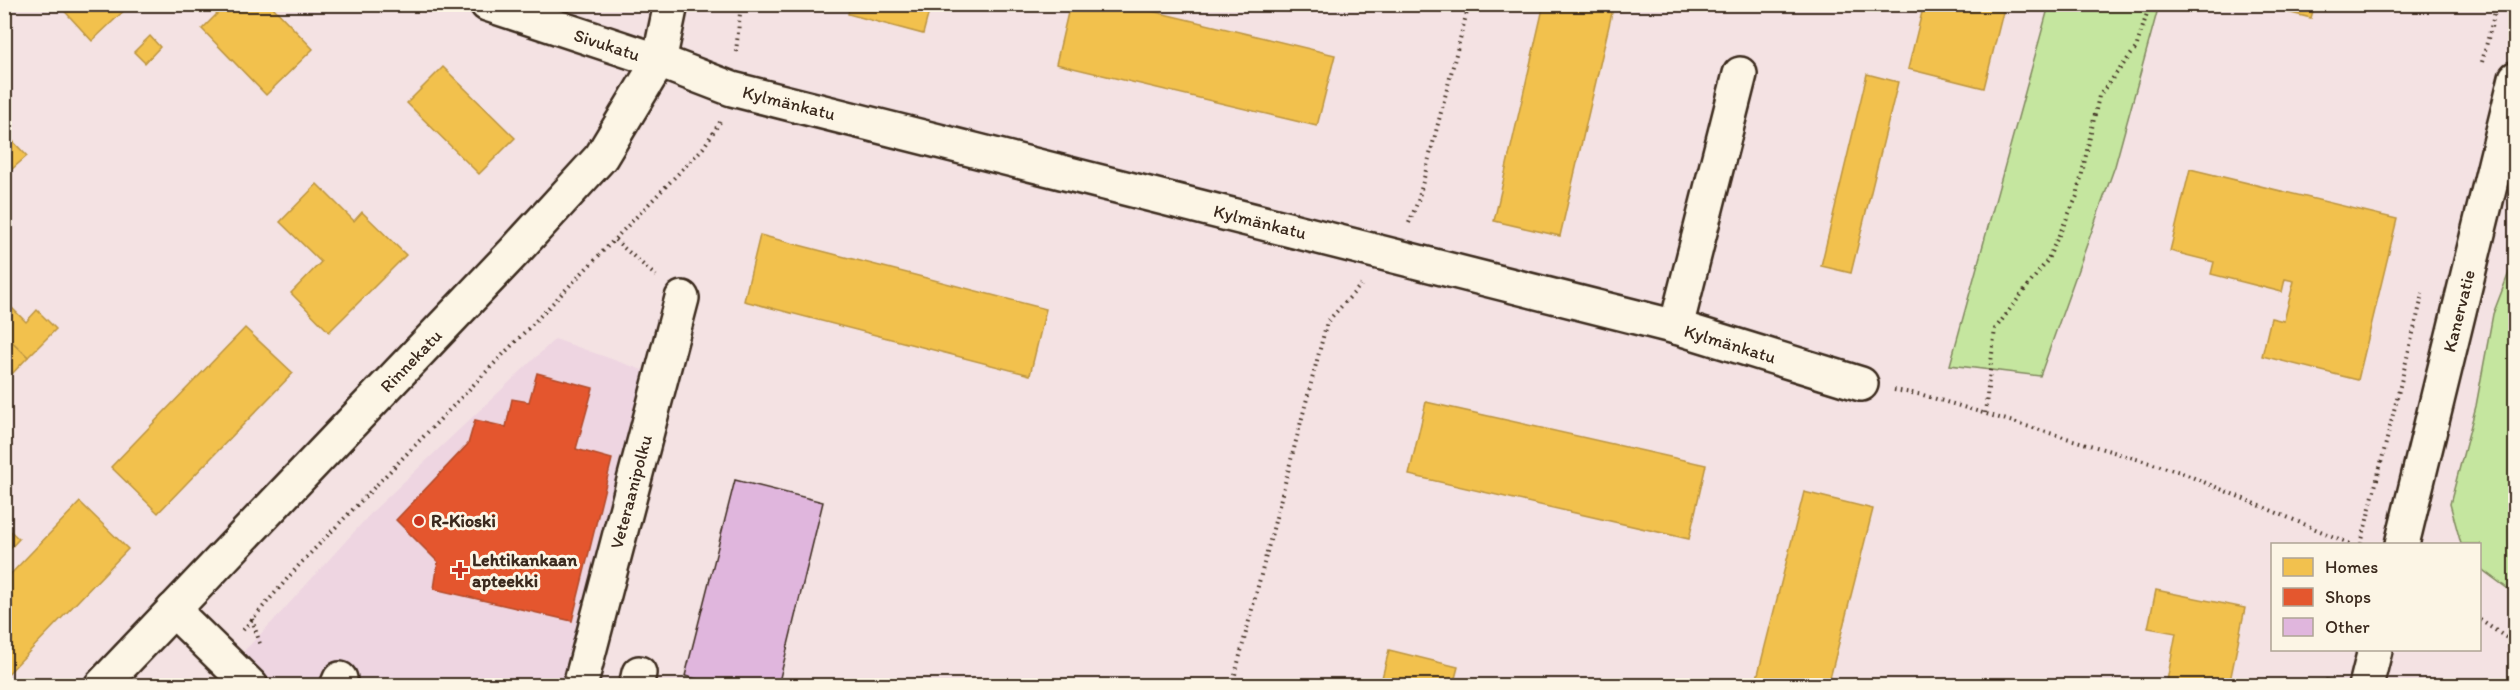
<svg xmlns="http://www.w3.org/2000/svg" width="2520" height="690" viewBox="0 0 2520 690" font-family="Itim,sans-serif">
  <style>
    .built { fill: #eed5e1 }
    .green { fill: #c5e69f; stroke: #80885e; stroke-width: 1.5 }
    .homes { fill: #f2c14e; stroke: #bb9440; stroke-width: 1.5 }
    .shops { fill: #e4572e; stroke: #b14a29; stroke-width: 1.5 }
    .building { fill: #e0b6dd; stroke: #3b2a1e; stroke-width: 1.5 }
    .lines { fill: none; stroke-linecap: round; stroke-linejoin: round }
    .minor-casing { stroke: #3b2a1e; stroke-width: 38 }
    .path { stroke: #3b2a1e; stroke-width: 4; stroke-dasharray: 1.5 4.5; stroke-linecap: butt }
    .minor { stroke: #fcf5e5; stroke-width: 33 }
    .poi-dot { fill: #c8321e; stroke: #fcf5e5; stroke-width: 2 }
    .labels { text-anchor: middle; stroke-width: 6; stroke-linejoin: round; paint-order: stroke }
    .street-label { font-size: 18px; fill: #3b2a1e; stroke: #fcf5e5 }
    .poi-label { font-size: 18px; font-weight: bold; fill: #3b2a1e; stroke: #fcf5e5; text-anchor: start }
  </style>
  <rect width="100%" height="100%" fill="#f4e2e3"/>
  <filter id="ink" filterUnits="userSpaceOnUse"><feTurbulence type="fractalNoise" baseFrequency=".0167" numOctaves="2"/><feDisplacementMap in="SourceGraphic" scale="12" xChannelSelector="R" yChannelSelector="G"/><feConvolveMatrix kernelMatrix="1 2 1 2 8 2 1 2 1" color-interpolation-filters="sRGB"/></filter>
  <g filter="url(#ink)">
    <!-- built -->
    <polygon class="built" points="555,339 648,372 561,685 210,686 276,618 373,511"/>
    <!-- green -->
    <g class="green">
      <polygon points="2049,5 2159,5 2115,166 2040,376 1950,365"/>
      <polygon points="2515,257 2515,594 2480,568 2480,544 2461,544 2450,504 2476,406 2493,314"/>
    </g>
    <!-- homes -->
    <g class="homes">
      <polygon points="58,4 131,4 92,41"/>
      <polygon points="227,4 270,4 313,49 266,95 202,29"/>
      <polygon points="850,4 931,4 923,34 848,14"/>
      <polygon points="1070,4 1122,4 1335,55 1317,126 1056,64"/>
      <polygon points="1544,4 1614,4 1560,236 1494,221"/>
      <polygon points="1924,4 2005,4 1984,88 1908,69"/>
      <polygon points="2256,4 2315,4 2311,18"/>
      <polygon points="150,36 160,47 145,63 134,52"/>
      <polygon points="443,67 515,138 479,174 407,103"/>
      <polygon points="1867,74 1898,82 1851,273 1821,266"/>
      <polygon points="4,132 27,156 4,176"/>
      <polygon points="2190,169 2397,219 2358,380 2262,356 2271,318 2284,321 2294,281 2285,279 2282,292 2211,274 2214,262 2170,251"/>
      <polygon points="317,184 354,221 362,212 406,255 329,332 291,293 321,262 280,222"/>
      <polygon points="760,235 1046,309 1030,375 744,301"/>
      <polygon points="11,307 26,322 37,310 56,329 28,357 4,334 4,314"/>
      <polygon points="245,328 293,373 158,513 111,467"/>
      <polygon points="4,334 28,357 12,374 4,367"/>
      <polygon points="1426,402 1706,465 1689,539 1409,475"/>
      <polygon points="1804,492 1873,509 1828,686 1755,686"/>
      <polygon points="80,502 128,549 4,678 4,581"/>
      <polygon points="4,525 19,539 7,552 4,549"/>
      <polygon points="2156,590 2245,608 2229,686 2166,686 2176,633 2148,628"/>
      <polygon points="1389,650 1458,667 1453,686 1380,686"/>
    </g>
    <!-- shops -->
    <polygon class="shops" points="537,373 593,388 576,449 612,459 572,621 434,589 438,562 396,520 468,444 475,420 506,427 512,399 529,402"/>
    <!-- building -->
    <polygon class="building" points="735,480 823,502 778,686 722,686 685,676"/>
    <g class="lines">
      <!-- minor casing -->
      <g class="minor-casing">
        <g id="minor">
          <polyline points="487,4 659,61 732,89 1676,327 1861,384"/>
          <polyline points="1676,327 1740,74"/>
          <polyline points="2402,544 2516,78"/>
          <polyline points="173,610 251,686"/>
          <polyline points="101,686 514,252 601,157 659,61 671,4"/>
          <polyline points="337,686 340,679"/>
          <polyline points="580,686 682,298"/>
          <polyline points="636,686 639,673"/>
          <polyline points="2366,686 2375,650"/>
        </g>
      </g>
      <!-- path -->
      <g class="path">
        <polyline points="716,4 740,9"/>
        <polyline points="736,52 741,4"/>
        <polyline points="2482,62 2497,4"/>
        <polyline points="1409,223 1418,201 1469,4"/>
        <polyline points="615,240 656,276"/>
        <polyline points="1894,390 1923,395 2180,472 2351,544"/>
        <polyline points="1985,413 1995,329 2047,261 2077,196 2099,96 2136,48 2150,4"/>
        <polyline points="2361,544 2423,293"/>
        <polyline points="252,619 260,644"/>
        <polyline points="2480,620 2516,644"/>
        <polyline points="243,630 300,564 703,148 720,122"/>
        <polyline points="1232,686 1327,322 1361,285"/>
        <polyline points="2326,686 2328,676"/>
      </g>
      <!-- minor -->
      <use href="#minor" class="minor"/>
    </g>
  </g>
  <!-- markers -->
  <g class="poi-dot">
    <circle cx="419" cy="521" r="6"/>
    <path d="M457 561h6v6h6v6h-6v6h-6v-6h-6v-6h6z"/>
  </g>
  <g class="labels">
    <!-- street labels -->
    <g class="street-label">
      <text transform="translate(607 45) rotate(18)" y="6">Sivukatu</text>
      <text transform="translate(789 103) rotate(14)" y="6">Kylmänkatu</text>
      <text transform="translate(1260 222) rotate(14)" y="6">Kylmänkatu</text>
      <text transform="translate(2459 311) rotate(-76)" y="6">Kanervatie</text>
      <text transform="translate(1730 344) rotate(17)" y="6">Kylmänkatu</text>
      <text transform="translate(411 361) rotate(-46)" y="6">Rinnekatu</text>
      <text transform="translate(631 492) rotate(-75)" y="6">Veteraanipolku</text>
    </g>
    <!-- poi labels -->
    <g class="poi-label">
      <text x="431" y="527">R-Kioski</text>
      <text x="472" y="566">Lehtikankaan<tspan x="472" dy="21">apteekki</tspan></text>
    </g>
  </g>
  <!-- margin -->
  <rect width="2520" height="690" fill="none" stroke="#fcf5e5" stroke-width="24"/>
  <rect x="12" y="12" width="2496" height="666" fill="none" stroke="#3b2a1e" stroke-width="2" filter="url(#ink)"/>
  <!-- legend -->
  <rect x="2271" y="543" width="210" height="108" fill="#fcf5e5" stroke="#afa495" stroke-width="1.5"/>
  <rect x="2283" y="558" width="30" height="18" fill="#f2c14e" stroke="#afa495" stroke-width="1.5"/>
  <text x="2325" y="573" font-size="18" fill="#3b2a1e">Homes</text>
  <rect x="2283" y="588" width="30" height="18" fill="#e4572e" stroke="#afa495" stroke-width="1.5"/>
  <text x="2325" y="603" font-size="18" fill="#3b2a1e">Shops</text>
  <rect x="2283" y="618" width="30" height="18" fill="#e0b6dd" stroke="#afa495" stroke-width="1.5"/>
  <text x="2325" y="633" font-size="18" fill="#3b2a1e">Other</text>
</svg>
